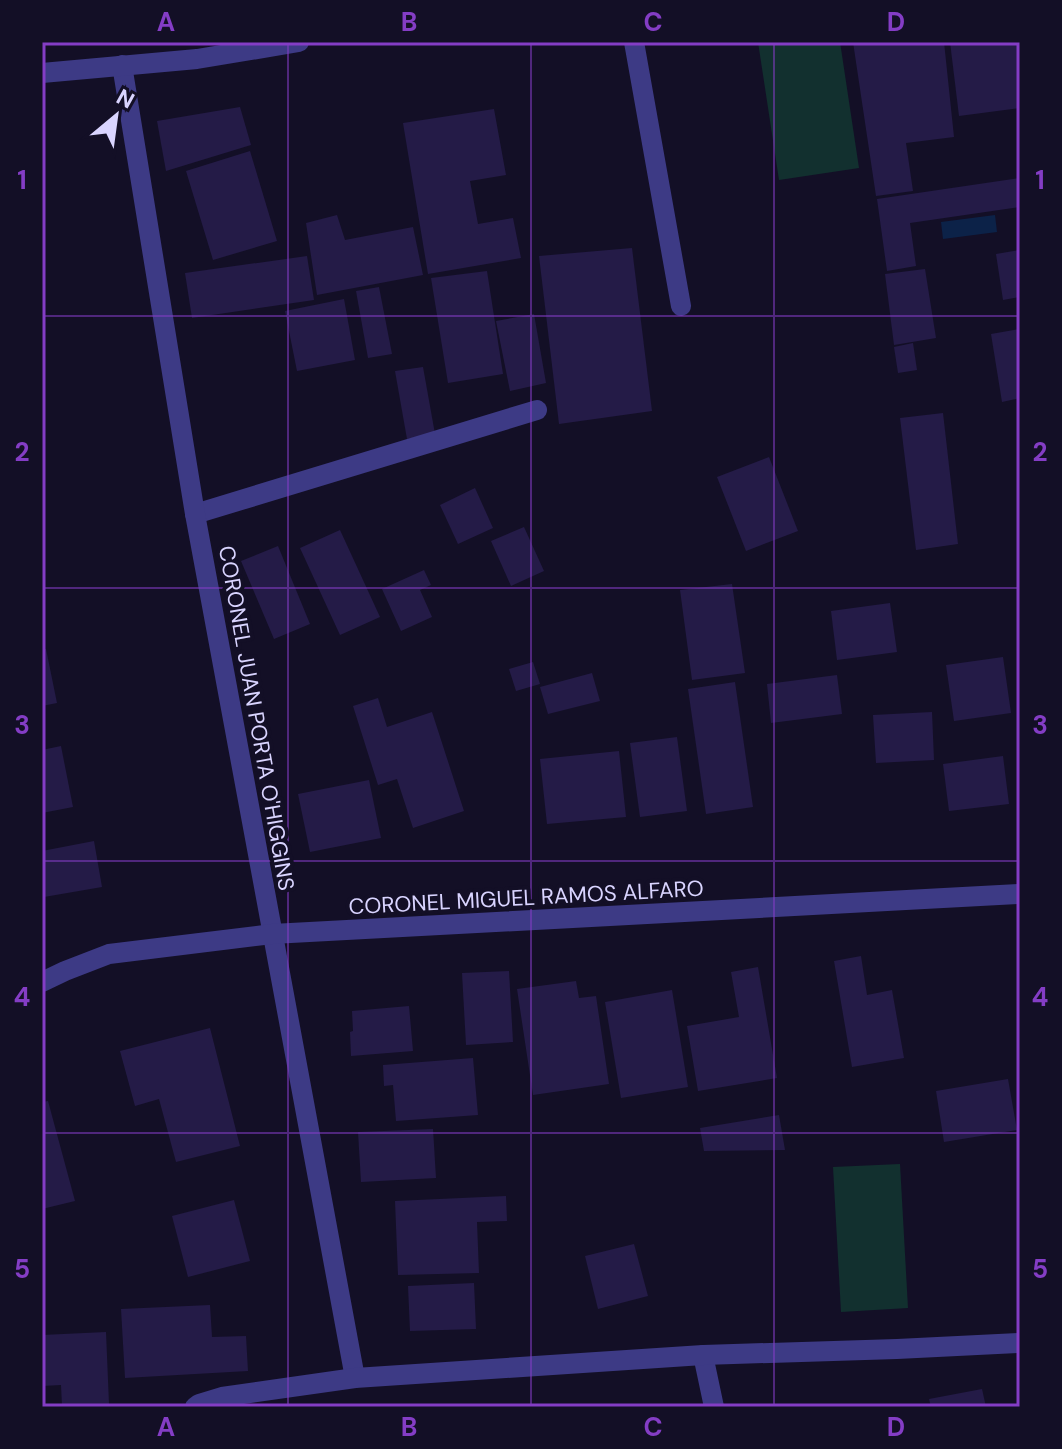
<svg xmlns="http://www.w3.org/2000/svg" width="1062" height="1449" viewBox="0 0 1062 1449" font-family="'DM Sans',sans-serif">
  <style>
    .green { fill: #12302f }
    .water { fill: #0c2248 }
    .building { fill: #241b47 }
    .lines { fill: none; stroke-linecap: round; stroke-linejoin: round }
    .service { stroke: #3d3a85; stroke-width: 20 }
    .minor { stroke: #3d3a85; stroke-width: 20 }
    .grid { fill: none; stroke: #843dc5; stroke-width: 2; stroke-opacity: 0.55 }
    .labels { text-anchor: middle; stroke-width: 8; stroke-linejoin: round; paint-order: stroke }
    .street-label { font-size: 22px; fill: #d9d4ff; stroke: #130f26 }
    .neatline { fill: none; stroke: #843dc5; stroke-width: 3 }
    .grid-label { font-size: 26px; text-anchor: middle; font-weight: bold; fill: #843dc5 }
  </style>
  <rect width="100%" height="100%" fill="#130f26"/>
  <!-- green -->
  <g class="green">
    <polygon points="758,42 840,42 859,168 779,180"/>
    <polygon points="900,1164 908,1308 841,1312 833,1167"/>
  </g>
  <!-- water -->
  <polygon class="water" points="995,215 997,232 943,239 941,222"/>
  <!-- building -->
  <g class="building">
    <polygon points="853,42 944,42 954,137 906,143 913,191 876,196"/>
    <polygon points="950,42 1020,42 1020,108 959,116"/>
    <polygon points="240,107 251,145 166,171 157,121"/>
    <polygon points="494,109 506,175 470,181 478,224 513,218 521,258 428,274 403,123"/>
    <polygon points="250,151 277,241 213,260 186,171"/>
    <polygon points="1020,178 1020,207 910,223 916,266 887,271 877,199"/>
    <polygon points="337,215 345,240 413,227 423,275 317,295 306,223"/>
    <polygon points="632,248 652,411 559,424 539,256"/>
    <polygon points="1020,250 1020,297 1003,300 996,254"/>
    <polygon points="307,256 314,300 192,318 185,273"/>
    <polygon points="925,269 936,338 894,345 885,274"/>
    <polygon points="487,271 503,374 448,383 431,278"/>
    <polygon points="379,287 392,354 368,358 356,291"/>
    <polygon points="344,299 355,360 297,371 285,311"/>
    <polygon points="534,314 546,383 510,391 496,321"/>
    <polygon points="1020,329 1020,398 1002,402 991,334"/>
    <polygon points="913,343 917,370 898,373 894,347"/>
    <polygon points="423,367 435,434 407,439 395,371"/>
    <polygon points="943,413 958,544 916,550 900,418"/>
    <polygon points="769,457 798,531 746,551 717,477"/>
    <polygon points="475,488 493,528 458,544 440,505"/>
    <polygon points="524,527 544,571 511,586 491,541"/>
    <polygon points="340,530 380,617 340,635 300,548"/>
    <polygon points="278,546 310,624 274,639 241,561"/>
    <polygon points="424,570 431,585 420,590 432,617 401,631 382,589"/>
    <polygon points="732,584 745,673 692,680 680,590"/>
    <polygon points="890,603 897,652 837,660 831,611"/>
    <polygon points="42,649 46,649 57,703 42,706"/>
    <polygon points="1003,657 1011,713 954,721 946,665"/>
    <polygon points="533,662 540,684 516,691 509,669"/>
    <polygon points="592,673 600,701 548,714 540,687"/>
    <polygon points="837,675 842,714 771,723 767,684"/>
    <polygon points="735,682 753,807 706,814 688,689"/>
    <polygon points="378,698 387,727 432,712 464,811 413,828 397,779 378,785 353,706"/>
    <polygon points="932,712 934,760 876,763 873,715"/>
    <polygon points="677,737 687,811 640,817 630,743"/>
    <polygon points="61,746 73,807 42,813 42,750"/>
    <polygon points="619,751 626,817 547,824 540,759"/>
    <polygon points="1003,756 1009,804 949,811 943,764"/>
    <polygon points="369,780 381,838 310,852 298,794"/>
    <polygon points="94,841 102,887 44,897 42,885 42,851"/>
    <polygon points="861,956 867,995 892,990 904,1058 852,1067 834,961"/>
    <polygon points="758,967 777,1078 698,1091 687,1026 739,1017 731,972"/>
    <polygon points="509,971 513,1042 466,1045 462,973"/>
    <polygon points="576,981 579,998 596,996 609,1084 533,1095 517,989"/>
    <polygon points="672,990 688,1087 621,1098 605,1002"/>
    <polygon points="409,1006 413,1051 351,1056 350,1032 353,1031 352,1011"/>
    <polygon points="210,1028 240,1146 176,1162 159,1099 135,1106 120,1051"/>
    <polygon points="473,1058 478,1115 396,1121 393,1085 384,1086 383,1065"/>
    <polygon points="1008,1079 1017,1130 944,1142 936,1091"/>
    <polygon points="48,1101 75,1201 42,1209 42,1102"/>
    <polygon points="779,1115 785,1150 704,1151 700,1128"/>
    <polygon points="433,1129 436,1178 361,1182 358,1132"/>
    <polygon points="506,1196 507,1221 477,1222 479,1273 398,1275 395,1201"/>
    <polygon points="234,1200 250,1261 188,1277 172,1216"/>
    <polygon points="634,1244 648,1296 598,1309 585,1256"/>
    <polygon points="474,1283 476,1329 410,1331 408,1286"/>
    <polygon points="210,1305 212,1337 246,1336 248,1371 125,1378 121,1309"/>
    <polygon points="106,1332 109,1404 62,1406 61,1385 42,1386 42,1335"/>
    <polygon points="982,1389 986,1407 931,1407 929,1399"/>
  </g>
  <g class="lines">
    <!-- service -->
    <polyline class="service" points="195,514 537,410"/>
    <!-- minor -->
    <g class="minor">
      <polyline points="634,42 681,306"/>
      <polyline points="122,65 195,514 355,1378"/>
      <polyline points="42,73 197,59 299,42"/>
      <polyline points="42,982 65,971 109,954 272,934 1020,894"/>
      <polyline points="703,1355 714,1407"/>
      <polyline points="195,1407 199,1404 222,1397 355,1378 703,1355 897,1349 1020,1343"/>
    </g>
  </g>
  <!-- grid -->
  <path class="grid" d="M288,42V1407M531,42V1407M774,42V1407M42,316H1020M42,588H1020M42,861H1020M42,1133H1020"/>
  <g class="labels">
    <!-- street labels -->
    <g class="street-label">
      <text transform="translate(257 718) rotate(80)" y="8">CORONEL JUAN PORTA O'HIGGINS</text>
      <text transform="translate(526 897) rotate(-3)" y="8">CORONEL MIGUEL RAMOS ALFARO</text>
    </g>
  </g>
  <!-- border -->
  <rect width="1062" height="1449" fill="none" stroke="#130f26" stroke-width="88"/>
  <!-- north arrow -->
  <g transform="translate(116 116) rotate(29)" stroke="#130f26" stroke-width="6" paint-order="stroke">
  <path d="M0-6L14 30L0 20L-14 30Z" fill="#d9d4ff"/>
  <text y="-12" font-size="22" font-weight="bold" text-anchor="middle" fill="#d9d4ff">N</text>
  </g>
  <rect x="44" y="44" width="974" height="1361" class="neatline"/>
  <g class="grid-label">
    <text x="166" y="31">A</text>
    <text x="409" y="31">B</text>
    <text x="653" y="31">C</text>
    <text x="896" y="31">D</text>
    <text x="22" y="189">1</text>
    <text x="1040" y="189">1</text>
    <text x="22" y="461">2</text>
    <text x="1040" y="461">2</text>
    <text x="22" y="734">3</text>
    <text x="1040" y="734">3</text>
    <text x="22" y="1006">4</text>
    <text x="1040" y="1006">4</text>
    <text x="22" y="1278">5</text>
    <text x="1040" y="1278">5</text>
    <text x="166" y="1436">A</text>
    <text x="409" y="1436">B</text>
    <text x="653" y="1436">C</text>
    <text x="896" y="1436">D</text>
  </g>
</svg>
